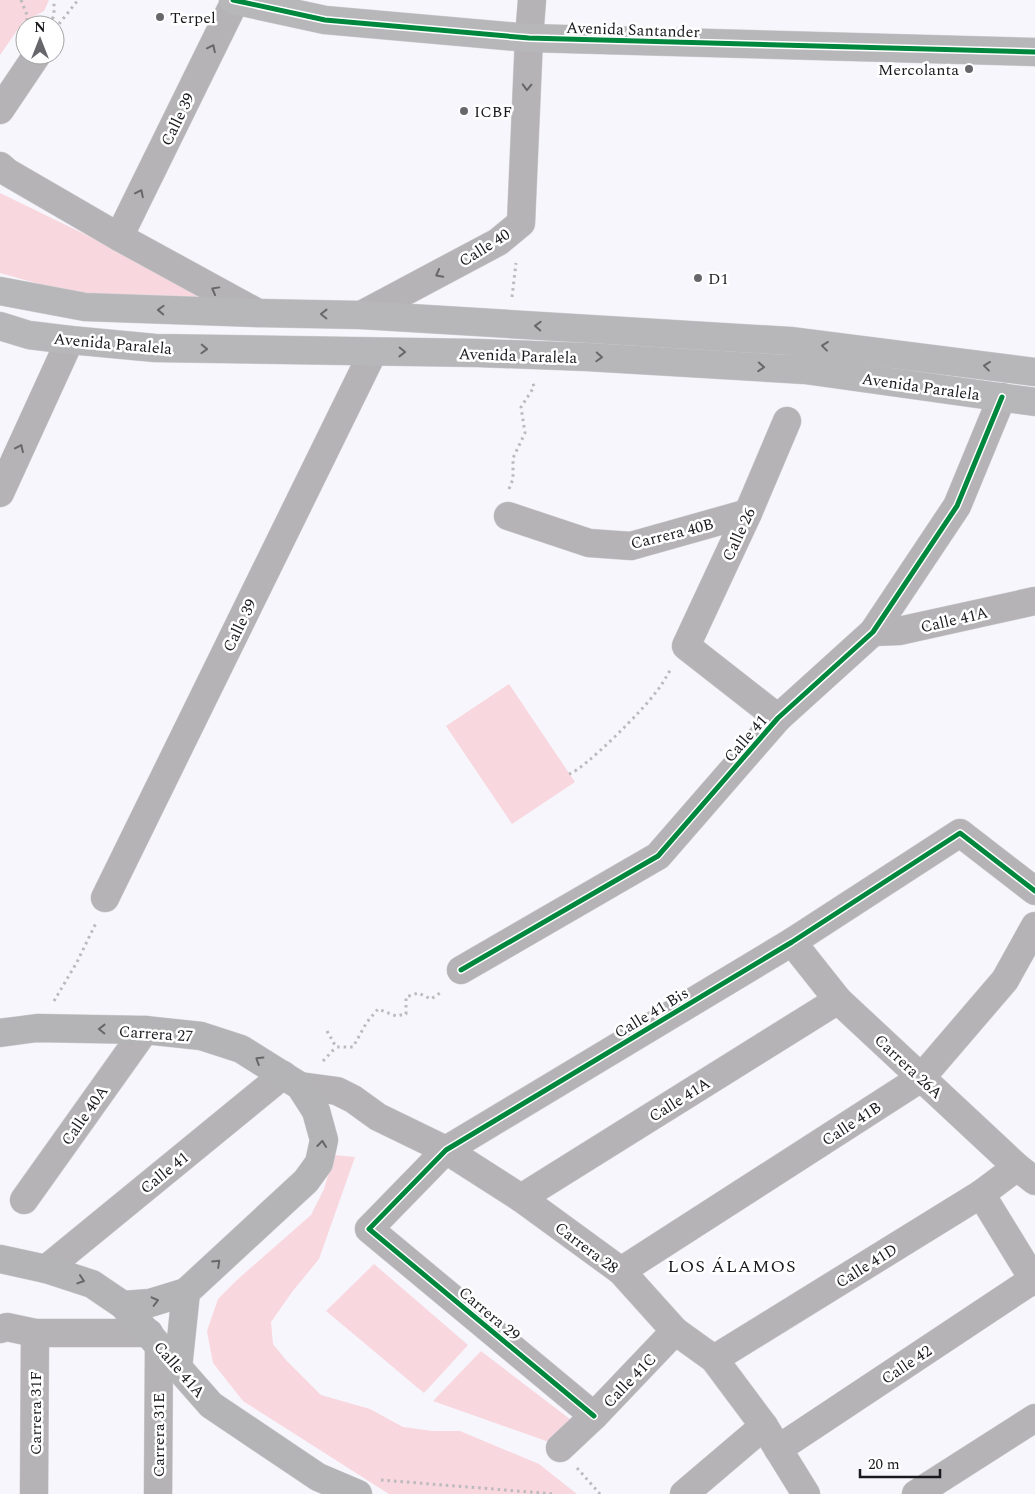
<svg xmlns="http://www.w3.org/2000/svg" width="1035" height="1494" viewBox="0 0 1035 1494" font-family="Spectral,serif">
  <style>
    .green { fill: #f9d7df }
    .lines { fill: none; stroke-linecap: round; stroke-linejoin: round }
    .minor-casing { stroke: #d4d3d7; stroke-width: 29 }
    .tertiary-casing { stroke: #d4d3d7; stroke-width: 29 }
    .secondary-casing { stroke: #d4d3d7; stroke-width: 29 }
    .primary-casing { stroke: #d4d3d7; stroke-width: 29 }
    .path { stroke: #bbbabc; stroke-width: 3; stroke-dasharray: 2.5 4; stroke-linecap: butt }
    .minor { stroke: #b5b3b5; stroke-width: 28 }
    .tertiary { stroke: #b5b3b5; stroke-width: 28 }
    .secondary { stroke: #b4b3b5; stroke-width: 28 }
    .primary { stroke: #b7b6b9; stroke-width: 28 }
    .cycleway-casing { stroke: #fff; stroke-width: 8 }
    .cycleway { stroke: #00873e; stroke-width: 5 }
    .oneway { stroke: #686669 }
    .oneway2 { stroke: #68686b }
    .oneway3 { stroke: #676669 }
    .poi-dot { fill: #67666b; stroke: #fff; stroke-width: 2 }
    .labels { text-anchor: middle; stroke-width: 5; stroke-linejoin: round; paint-order: stroke }
    .poi-label { font-size: 16px; fill: #1a191d; stroke: #fff; text-anchor: start }
    .street-label { font-size: 16px; fill: #1a191d; stroke: #fff }
    .neighbourhood-label { font-size: 18px; letter-spacing: 1px; fill: #1a191d; stroke: #fff }
  </style>
  <rect width="100%" height="100%" fill="#f7f6fc"/>
  <!-- green -->
  <g class="green">
    <polygon points="0,0 49,0 44,11 23,22 0,55"/>
    <polygon points="0,193 214,297 215,305 85,297 0,273"/>
    <polygon points="509,684 575,782 512,824 446,726"/>
    <polygon points="334,1155 355,1157 319,1259 292,1292 271,1322 273,1344 286,1360 321,1395 370,1409 403,1427 433,1431 460,1431 539,1464 577,1494 389,1494 243,1401 213,1363 207,1331 218,1299 238,1279 311,1215 324,1189"/>
    <polygon points="374,1264 468,1345 424,1393 326,1311"/>
    <polygon points="481,1351 575,1423 549,1442 433,1401"/>
  </g>
  <g class="lines">
    <!-- minor casing -->
    <g class="minor-casing">
      <g id="minor">
        <polyline points="0,110 37,55"/>
        <polyline points="0,166 7,172 119,237 258,313"/>
        <polyline points="119,237 235,1"/>
        <polyline points="361,315 498,242 521,223 529,38 532,0"/>
        <polyline points="508,516 589,543 631,546 748,513"/>
        <polyline points="873,632 899,631 1035,601"/>
        <polyline points="778,718 686,646 748,513 787,421"/>
        <polyline points="105,898 373,352"/>
        <polyline points="792,942 838,1000 1017,1167 1035,1181"/>
        <polyline points="461,970 658,856 778,718 873,632 957,506 1002,397"/>
        <polyline points="981,1194 1035,1282"/>
        <polyline points="521,1198 838,1000"/>
        <polyline points="24,1200 145,1030"/>
        <polyline points="46,1269 283,1075"/>
        <polyline points="621,1271 921,1078 1005,980 1035,926"/>
        <polyline points="0,1329 7,1327 35,1333 149,1333"/>
        <polyline points="714,1359 981,1194 1017,1167"/>
        <polyline points="594,1416 369,1229 446,1150 792,942 960,833 1035,891"/>
        <polyline points="560,1448 594,1416 675,1331"/>
        <polyline points="778,1449 1034,1279"/>
        <polyline points="34,1494 35,1333"/>
        <polyline points="158,1494 159,1346"/>
        <polyline points="684,1494 764,1426"/>
        <polyline points="916,1494 1035,1418"/>
      </g>
    </g>
    <!-- tertiary casing -->
    <g class="tertiary-casing">
      <g id="tertiary">
        <polyline points="0,493 70,340"/>
        <polyline points="300,1086 337,1091 353,1099 378,1117 446,1150 521,1198 621,1271 675,1331 714,1359 764,1426 806,1494"/>
      </g>
    </g>
    <!-- secondary casing -->
    <g class="secondary-casing">
      <g id="secondary">
        <polyline points="0,1033 37,1028 145,1030 201,1036 241,1049 300,1086 316,1111 324,1140 319,1163 306,1181 186,1292 178,1368"/>
        <polyline points="0,1259 46,1269 92,1284 123,1305 211,1405 318,1477 358,1494"/>
        <polyline points="123,1305 150,1303 186,1292"/>
      </g>
    </g>
    <!-- primary casing -->
    <g class="primary-casing">
      <g id="primary">
        <polyline points="233,0 325,20 529,38 1035,52"/>
        <polyline points="0,291 85,307 258,313 361,315 790,341 1035,372"/>
        <polyline points="0,326 29,335 70,340 155,348 478,353 587,357 805,370 1035,402"/>
      </g>
    </g>
    <!-- path -->
    <g class="path">
      <polyline points="21,0 27,15 27,25"/>
      <polyline points="50,25 54,15 54,0"/>
      <polyline points="55,29 78,0"/>
      <polyline points="512,297 516,263"/>
      <polyline points="509,489 513,479 513,458 525,433 521,407 534,387 533,383"/>
      <path d="M569,774C585,769 645,708 656,692C662,685 666,677 671,669"/>
      <polyline points="54,1001 77,962 96,923"/>
      <polyline points="327,1031 336,1047 353,1047 367,1022 378,1009 396,1016 406,1014 406,997 418,993 431,999 443,991"/>
      <polyline points="323,1061 336,1047"/>
      <polyline points="577,1468 600,1494"/>
      <polyline points="381,1480 555,1494"/>
    </g>
    <!-- minor -->
    <use href="#minor" class="minor"/>
    <!-- tertiary -->
    <use href="#tertiary" class="tertiary"/>
    <!-- secondary -->
    <use href="#secondary" class="secondary"/>
    <!-- primary -->
    <use href="#primary" class="primary"/>
    <!-- cycleway casing -->
    <g class="cycleway-casing">
      <g id="cycleway">
        <polyline points="233,0 325,20 529,38 1035,52"/>
        <polyline points="461,970 658,856 778,718 873,632 957,506 1002,397"/>
        <polyline points="594,1416 369,1229 446,1150 792,942 960,833 1035,891"/>
      </g>
    </g>
    <!-- cycleway -->
    <use href="#cycleway" class="cycleway"/>
  </g>
  <!-- one-way arrows -->
  <defs><path id="oneway-chevron" d="M-2-3.5L2.5 0L-2 3.5" fill="none" stroke-width="1.6" stroke-linecap="round" stroke-linejoin="round" transform="scale(1.25)"/></defs>
  <g class="oneway">
    <use href="#oneway-chevron" transform="translate(212 48) rotate(-64)"/>
    <use href="#oneway-chevron" transform="translate(527 87) rotate(92)"/>
    <use href="#oneway-chevron" transform="translate(140 193) rotate(-64)"/>
    <use href="#oneway-chevron" transform="translate(439 274) rotate(152)"/>
    <use href="#oneway-chevron" transform="translate(215 290) rotate(-151)"/>
    <use href="#oneway-chevron" transform="translate(20 448) rotate(-65)"/>
  </g>
  <g class="oneway2">
    <use href="#oneway-chevron" transform="translate(161 310) rotate(-178)"/>
    <use href="#oneway-chevron" transform="translate(324 314) rotate(-179)"/>
    <use href="#oneway-chevron" transform="translate(538 326) rotate(-177)"/>
    <use href="#oneway-chevron" transform="translate(825 346) rotate(-173)"/>
    <use href="#oneway-chevron" transform="translate(204 349) rotate(2)"/>
    <use href="#oneway-chevron" transform="translate(402 352) rotate(1)"/>
    <use href="#oneway-chevron" transform="translate(599 357) rotate(3)"/>
    <use href="#oneway-chevron" transform="translate(987 366) rotate(-173)"/>
    <use href="#oneway-chevron" transform="translate(761 367) rotate(4)"/>
  </g>
  <g class="oneway3">
    <use href="#oneway-chevron" transform="translate(102 1029) rotate(-179)"/>
    <use href="#oneway-chevron" transform="translate(259 1060) rotate(-148)"/>
    <use href="#oneway-chevron" transform="translate(322 1144) rotate(-84)"/>
    <use href="#oneway-chevron" transform="translate(217 1263) rotate(-43)"/>
    <use href="#oneway-chevron" transform="translate(81 1280) rotate(18)"/>
    <use href="#oneway-chevron" transform="translate(155 1301) rotate(-14)"/>
  </g>
  <!-- markers -->
  <g class="poi-dot">
    <circle cx="160" cy="17" r="5"/>
    <circle cx="969" cy="69" r="5"/>
    <circle cx="464" cy="111" r="5"/>
    <circle cx="698" cy="278" r="5"/>
  </g>
  <g class="labels">
    <!-- poi labels -->
    <g class="poi-label">
      <text x="170" y="23">Terpel</text>
      <text x="959" y="75" text-anchor="end">Mercolanta</text>
      <text x="474" y="117">ICBF</text>
      <text x="708" y="284">D1</text>
    </g>
    <!-- street labels -->
    <g class="street-label">
      <text transform="translate(633 29) rotate(2)" y="6">Avenida Santander</text>
      <text transform="translate(177 119) rotate(-64)" y="6">Calle 39</text>
      <text transform="translate(484 247) rotate(-32)" y="6">Calle 40</text>
      <text transform="translate(113 343) rotate(5)" y="6">Avenida Paralela</text>
      <text transform="translate(518 355) rotate(2)" y="6">Avenida Paralela</text>
      <text transform="translate(921 386) rotate(8)" y="6">Avenida Paralela</text>
      <text transform="translate(672 533) rotate(-14)" y="6">Carrera 40B</text>
      <text transform="translate(738 534) rotate(-65)" y="6">Calle 26</text>
      <text transform="translate(954 619) rotate(-13)" y="6">Calle 41A</text>
      <text transform="translate(239 625) rotate(-64)" y="6">Calle 39</text>
      <text transform="translate(745 738) rotate(-49)" y="6">Calle 41</text>
      <text transform="translate(651 1012) rotate(-31)" y="6">Calle 41 Bis</text>
      <text transform="translate(156 1033) rotate(4)" y="6">Carrera 27</text>
      <text transform="translate(909 1066) rotate(43)" y="6">Carrera 26A</text>
      <text transform="translate(679 1099) rotate(-32)" y="6">Calle 41A</text>
      <text transform="translate(84 1115) rotate(-55)" y="6">Calle 40A</text>
      <text transform="translate(851 1123) rotate(-33)" y="6">Calle 41B</text>
      <text transform="translate(164 1172) rotate(-39)" y="6">Calle 41</text>
      <text transform="translate(587 1247) rotate(37)" y="6">Carrera 28</text>
      <text transform="translate(866 1265) rotate(-32)" y="6">Calle 41D</text>
      <text transform="translate(490 1313) rotate(40)" y="6">Carrera 29</text>
      <text transform="translate(906 1364) rotate(-34)" y="6">Calle 42</text>
      <text transform="translate(180 1369) rotate(49)" y="6">Calle 41A</text>
      <text transform="translate(629 1380) rotate(-46)" y="6">Calle 41C</text>
      <text transform="translate(35 1413) rotate(-90)" y="6">Carrera 31F</text>
      <text transform="translate(158 1435) rotate(-90)" y="6">Carrera 31E</text>
    </g>
    <!-- neighbourhood labels -->
    <g class="neighbourhood-label">
      <text x="732" y="1272">LOS ÁLAMOS</text>
    </g>
  </g>
  <!-- north arrow -->
  <g transform="translate(40 40)"><circle r="24" fill="#ffffff" stroke="#a3a3a5"/>
  <path d="M0-4L9 19L0 12L-9 19Z" fill="#67666b"/>
  <text y="-8" font-size="14" font-weight="bold" text-anchor="middle" fill="#1a191d">N</text>
  </g>
  <!-- scale -->
  <path d="M860 1469v8h80v-8" fill="none" stroke="#1a191d" stroke-width="2.5"/>
  <text x="868" y="1469" font-size="15" fill="#1a191d" stroke="#ffffff" stroke-width="4" paint-order="stroke">20 m</text>
</svg>
